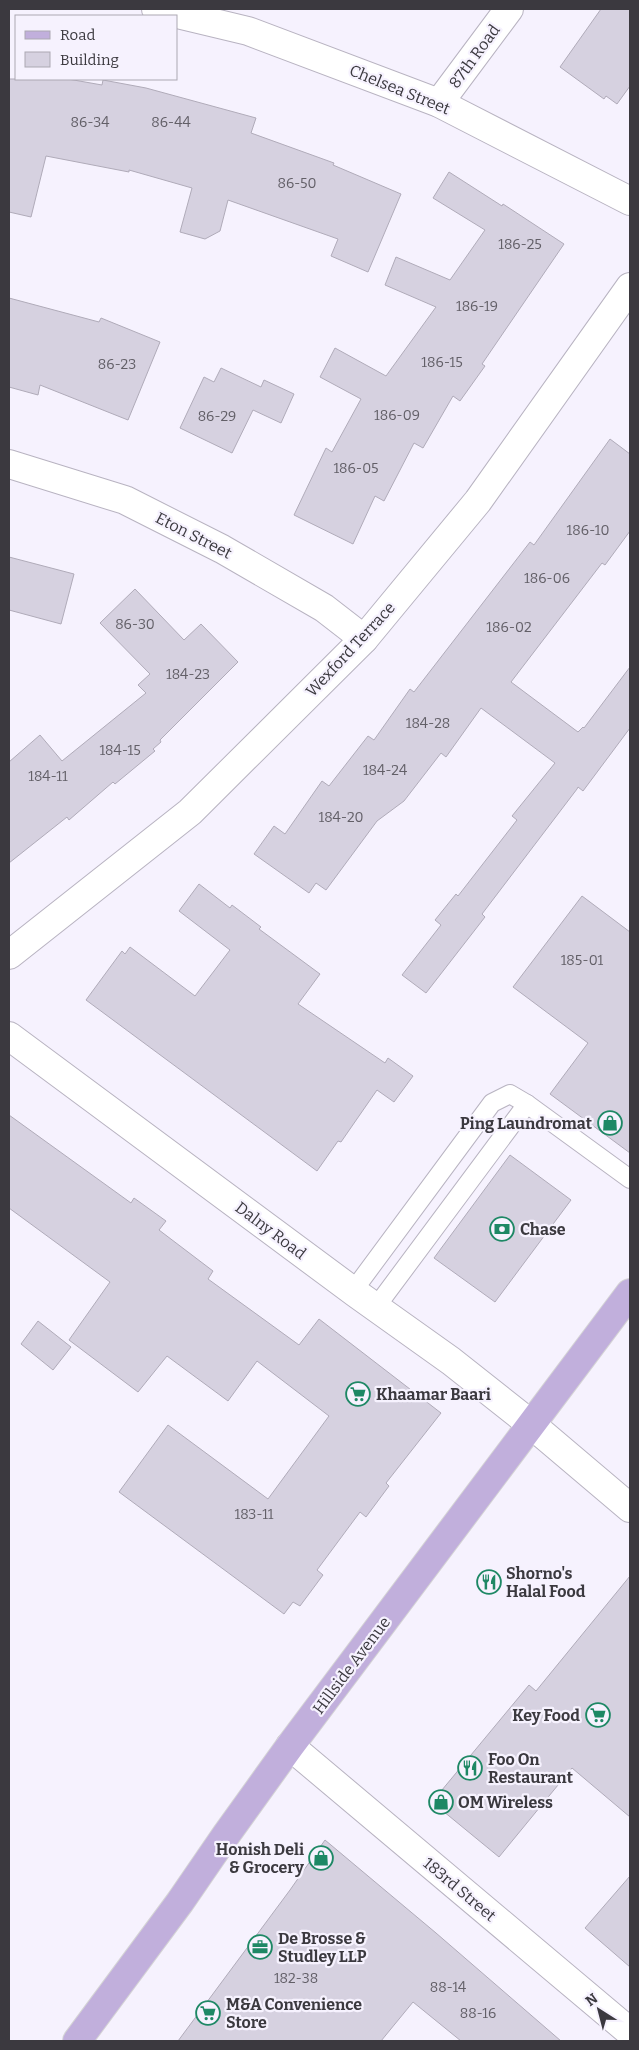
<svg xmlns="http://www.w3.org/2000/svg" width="639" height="2050" viewBox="0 0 639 2050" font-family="Bitter,serif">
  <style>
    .building { fill: #d6d1e0; stroke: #b0abb9 }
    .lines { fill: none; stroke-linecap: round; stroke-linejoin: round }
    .service-casing { stroke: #b8b3c1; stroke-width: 20 }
    .minor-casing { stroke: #b8b3c1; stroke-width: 30 }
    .primary-casing { stroke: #d4d3d5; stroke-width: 30 }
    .service { stroke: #fff; stroke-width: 18 }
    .minor { stroke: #fff; stroke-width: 28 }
    .primary { stroke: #c1afdc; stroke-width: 28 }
    .labels { text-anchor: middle; stroke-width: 4.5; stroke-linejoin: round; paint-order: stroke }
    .number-label { font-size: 14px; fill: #625f67 }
    .street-label { font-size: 16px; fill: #3b393f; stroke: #f6f2fe }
    .poi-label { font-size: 16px; font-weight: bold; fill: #3b393f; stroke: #f6f2fe; text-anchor: start }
  </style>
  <rect width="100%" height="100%" fill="#f6f2fe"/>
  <!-- building -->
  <g class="building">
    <polygon points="601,9 630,9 630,86 617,104 606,96 604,99 560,67"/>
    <polygon points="9,79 68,79 102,85 103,80 146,88 256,118 251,133 334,163 333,165 401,194 368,272 331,256 338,239 228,200 220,231 205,239 180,232 192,188 129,170 129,172 46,156 31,217 9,212"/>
    <polygon points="449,172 502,206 503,204 564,244 482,364 485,366 460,401 453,396 423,448 414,443 384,501 375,496 353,544 294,515 326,448 332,452 361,399 320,377 335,348 386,376 436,307 385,285 396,257 450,280 485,230 433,198"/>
    <polygon points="9,298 99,322 101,318 160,342 128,420 40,385 38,395 9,387"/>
    <polygon points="221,368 261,387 264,380 294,394 281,423 253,410 232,453 180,428 204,377 214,382"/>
    <polygon points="610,439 630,454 630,531 605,565 602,563 511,682 578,732 583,727 584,728 630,667 630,728 583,791 578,787 577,789 482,914 485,917 426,993 402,975 441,925 435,920 456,894 458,896 517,820 512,816 555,763 481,708 446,757 441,753 404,801 377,821 326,890 316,883 309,893 254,854 274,826 285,834 322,781 329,786 368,736 374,740 410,689 414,692 530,542 534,545"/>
    <polygon points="9,557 74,574 61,624 9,610"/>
    <polygon points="135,589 184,640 201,624 238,662 160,740 161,742 153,749 155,751 115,784 113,782 69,820 67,817 9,863 9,762 40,735 62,761 146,693 138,685 150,674 100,623"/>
    <polygon points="199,884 230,908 232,905 261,927 259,929 320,974 298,1004 385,1063 388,1058 413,1076 394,1102 377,1090 341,1142 338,1141 317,1171 86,1000 122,951 125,954 130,947 195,996 230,950 179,911"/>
    <polygon points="582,896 630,932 630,1153 550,1094 588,1043 513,987"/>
    <polygon points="9,1115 131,1203 134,1198 166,1221 159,1230 213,1271 208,1279 299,1345 319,1319 441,1413 386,1483 389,1486 366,1517 360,1512 317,1570 323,1575 300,1606 293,1602 284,1614 119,1492 168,1425 268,1499 329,1416 257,1361 228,1401 167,1356 138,1392 69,1340 110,1282 9,1208"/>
    <polygon points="510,1155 571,1200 495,1302 434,1258"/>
    <polygon points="38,1321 71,1347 53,1370 21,1344"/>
    <polygon points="630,1576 630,1817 572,1768 499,1857 432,1802 529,1685 536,1691"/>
    <polygon points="325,1840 436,1933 561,2041 461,2041 413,2002 381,2041 178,2041 290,1890"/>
    <polygon points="630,1876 630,1967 585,1928"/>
  </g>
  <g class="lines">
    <!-- service casing -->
    <g class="service-casing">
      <g id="service">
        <polyline points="353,1291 492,1103 510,1094 527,1104 630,1179"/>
        <polyline points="376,1307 527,1104"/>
      </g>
    </g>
    <!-- minor casing -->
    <g class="minor-casing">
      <g id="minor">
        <polyline points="156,9 248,31 439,103 630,201"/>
        <polyline points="439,103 509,9"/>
        <polyline points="9,464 125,500 222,549 324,608 364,639"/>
        <polyline points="9,955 190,812 364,639 478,501 630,287"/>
        <polyline points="9,1036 357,1294 451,1361 532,1425 630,1508"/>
        <polyline points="290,1746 630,2032"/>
      </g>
    </g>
    <!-- primary casing -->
    <g class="primary-casing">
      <polyline id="primary" points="77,2041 180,1902 226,1835 290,1746 630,1293"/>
    </g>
    <!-- service -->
    <use href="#service" class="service"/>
    <!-- minor -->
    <use href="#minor" class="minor"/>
    <!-- primary -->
    <use href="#primary" class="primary"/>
  </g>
  <!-- icons -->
  <defs>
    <g id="shop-ring" transform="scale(1.25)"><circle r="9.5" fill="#f6f2fe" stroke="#1e8865" stroke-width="1.5"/><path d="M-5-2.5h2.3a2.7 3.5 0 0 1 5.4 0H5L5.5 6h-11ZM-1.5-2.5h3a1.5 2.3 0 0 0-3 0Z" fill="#1e8865"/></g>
    <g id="bank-ring" transform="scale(1.25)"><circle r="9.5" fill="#f6f2fe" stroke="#1e8865" stroke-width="1.5"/><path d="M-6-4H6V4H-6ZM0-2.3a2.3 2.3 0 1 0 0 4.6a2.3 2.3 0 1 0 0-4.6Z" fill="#1e8865"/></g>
    <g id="supermarket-ring" transform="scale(1.25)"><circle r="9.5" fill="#f6f2fe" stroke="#1e8865" stroke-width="1.5"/><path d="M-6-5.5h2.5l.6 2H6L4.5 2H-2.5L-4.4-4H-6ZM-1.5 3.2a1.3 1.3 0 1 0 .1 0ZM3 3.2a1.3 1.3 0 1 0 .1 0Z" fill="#1e8865"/></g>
    <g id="restaurant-ring" transform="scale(1.25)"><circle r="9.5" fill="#f6f2fe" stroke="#1e8865" stroke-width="1.5"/><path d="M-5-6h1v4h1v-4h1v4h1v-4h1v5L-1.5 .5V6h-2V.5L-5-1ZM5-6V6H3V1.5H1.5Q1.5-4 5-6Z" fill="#1e8865"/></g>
    <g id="office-ring" transform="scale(1.25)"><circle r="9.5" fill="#f6f2fe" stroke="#1e8865" stroke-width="1.5"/><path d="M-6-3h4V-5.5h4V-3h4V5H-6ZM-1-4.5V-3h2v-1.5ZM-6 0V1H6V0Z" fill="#1e8865"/></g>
  </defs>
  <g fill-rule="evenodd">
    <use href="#shop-ring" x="610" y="1123"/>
    <use href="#bank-ring" x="502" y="1229"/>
    <use href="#supermarket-ring" x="358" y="1394"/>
    <use href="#restaurant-ring" x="489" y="1582"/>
    <use href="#supermarket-ring" x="598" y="1715"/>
    <use href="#restaurant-ring" x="470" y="1768"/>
    <use href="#shop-ring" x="441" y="1802"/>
    <use href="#shop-ring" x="321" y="1858"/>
    <use href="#office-ring" x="260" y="1947"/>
    <use href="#supermarket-ring" x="208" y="2013"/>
  </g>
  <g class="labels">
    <!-- number labels -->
    <g class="number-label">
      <text x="90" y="127">86-34</text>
      <text x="171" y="127">86-44</text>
      <text x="297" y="188">86-50</text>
      <text x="520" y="249">186-25</text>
      <text x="477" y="311">186-19</text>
      <text x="442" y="367">186-15</text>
      <text x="117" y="369">86-23</text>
      <text x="397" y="420">186-09</text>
      <text x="217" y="421">86-29</text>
      <text x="356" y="473">186-05</text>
      <text x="588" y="535">186-10</text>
      <text x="547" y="583">186-06</text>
      <text x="135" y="629">86-30</text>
      <text x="509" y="632">186-02</text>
      <text x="188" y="679">184-23</text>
      <text x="428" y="728">184-28</text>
      <text x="120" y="755">184-15</text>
      <text x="385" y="775">184-24</text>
      <text x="48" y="781">184-11</text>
      <text x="341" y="822">184-20</text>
      <text x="582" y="965">185-01</text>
      <text x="254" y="1519">183-11</text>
      <text x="296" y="1983">182-38</text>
      <text x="448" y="1992">88-14</text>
      <text x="478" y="2018">88-16</text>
    </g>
    <!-- street labels -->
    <g class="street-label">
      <text transform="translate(474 56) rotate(-54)" y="6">87th Road</text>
      <text transform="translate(400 89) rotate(22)" y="6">Chelsea Street</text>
      <text transform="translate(194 535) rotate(27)" y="6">Eton Street</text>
      <text transform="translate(350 649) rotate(-47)" y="6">Wexford Terrace</text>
      <text transform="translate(271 1230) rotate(37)" y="6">Dalny Road</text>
      <text transform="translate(351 1665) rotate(-53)" y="6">Hillside Avenue</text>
      <text transform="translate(460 1889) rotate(40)" y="6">183rd Street</text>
    </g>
    <!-- poi labels -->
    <g class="poi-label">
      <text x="592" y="1129" text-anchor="end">Ping Laundromat</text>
      <text x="520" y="1235">Chase</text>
      <text x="376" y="1400">Khaamar Baari</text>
      <text x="506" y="1579">Shorno's<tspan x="506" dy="18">Halal Food</tspan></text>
      <text x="580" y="1721" text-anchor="end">Key Food</text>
      <text x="488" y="1765">Foo On<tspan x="488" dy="18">Restaurant</tspan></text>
      <text x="458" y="1808">OM Wireless</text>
      <text x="304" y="1855" text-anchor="end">Honish Deli<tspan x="304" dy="18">&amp; Grocery</tspan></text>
      <text x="278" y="1944">De Brosse &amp;<tspan x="278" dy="18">Studley LLP</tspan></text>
      <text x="226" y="2010">M&amp;A Convenience<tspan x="226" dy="18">Store</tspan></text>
    </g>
  </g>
  <!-- border -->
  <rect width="639" height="2050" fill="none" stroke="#3b393f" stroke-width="20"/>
  <!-- legend -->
  <rect x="15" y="15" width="162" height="65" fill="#f6f2fe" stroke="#aba8b2"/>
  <rect x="25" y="31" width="25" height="8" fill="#c1afdc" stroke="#aba8b2"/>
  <text x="60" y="40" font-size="15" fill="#3b393f">Road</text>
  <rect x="25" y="52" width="25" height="15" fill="#d6d1e0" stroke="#aba8b2"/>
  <text x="60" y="65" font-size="15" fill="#3b393f">Building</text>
  <!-- north arrow -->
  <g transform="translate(599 2010) rotate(324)" stroke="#f6f2fe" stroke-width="4" paint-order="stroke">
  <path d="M0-4L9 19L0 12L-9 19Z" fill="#3b393f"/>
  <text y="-8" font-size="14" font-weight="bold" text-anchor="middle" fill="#3b393f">N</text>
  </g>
</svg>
